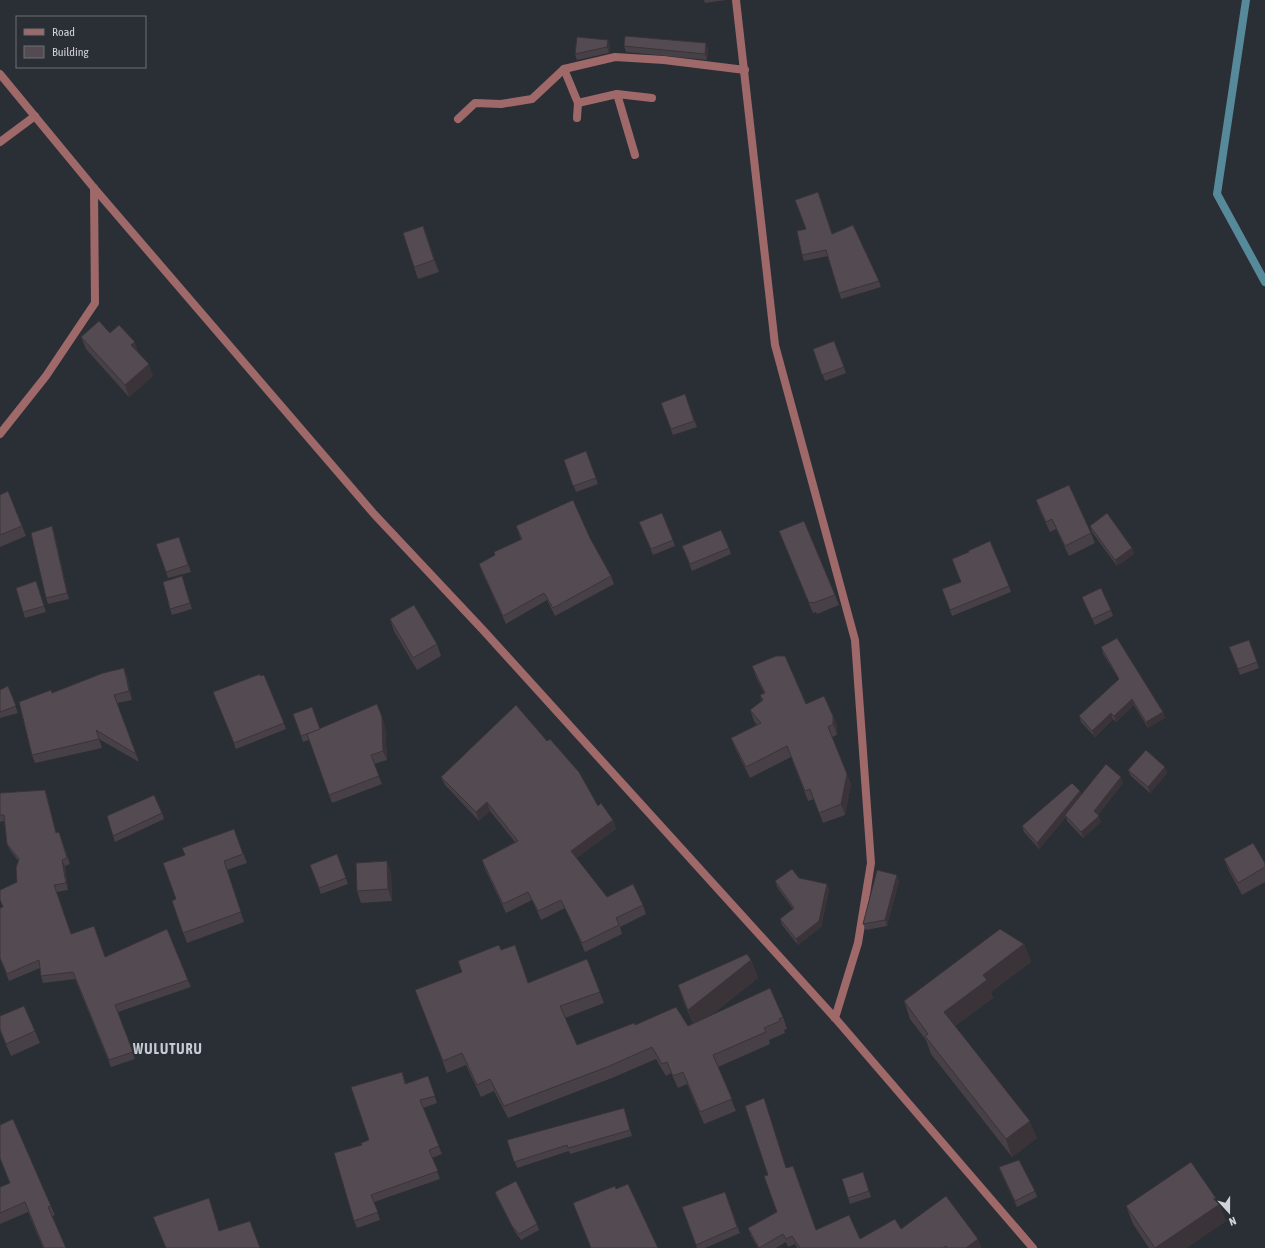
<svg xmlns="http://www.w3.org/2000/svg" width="1265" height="1248" viewBox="0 0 1265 1248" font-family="'Asap Condensed',sans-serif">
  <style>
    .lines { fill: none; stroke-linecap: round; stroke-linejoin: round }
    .stream { stroke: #56899a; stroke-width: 8 }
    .minor { stroke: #9f696a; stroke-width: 8 }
    .wall { fill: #474046 }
    .shaded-wall { fill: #3a3439 }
    .building { fill: #534b51; stroke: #3a3439 }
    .labels { text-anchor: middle; stroke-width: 3.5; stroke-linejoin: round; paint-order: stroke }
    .district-label { font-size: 14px; font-weight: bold; letter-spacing: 1px; fill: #c6cbd3; stroke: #2a2e35 }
  </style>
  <rect width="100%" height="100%" fill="#2a2e35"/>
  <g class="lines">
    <!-- stream -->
    <polyline class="stream" points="1246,0 1217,194 1265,282"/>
    <!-- minor -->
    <g class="minor">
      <polyline points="736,0 775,345 855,640 871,863 858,943 835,1018"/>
      <polyline points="0,74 94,188 374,514 483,630 835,1018 1033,1248"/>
      <polyline points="617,94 635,155"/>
      <polyline points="578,103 617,94 652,98"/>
      <polyline points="577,118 578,103 564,69 615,57 664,60 745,70"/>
      <polyline points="458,119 475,103 501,104 532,99 564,69"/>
      <polyline points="0,142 35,116"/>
      <polyline points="0,434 46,376 95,303 94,188"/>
    </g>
  </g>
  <!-- wall -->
  <g class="wall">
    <polygon points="704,0 726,0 705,3"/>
    <polygon points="608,40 610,46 609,53 577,60 575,54"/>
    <polygon points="624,46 708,49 707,60 626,52"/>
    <polygon points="423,226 439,272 418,279 414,267"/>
    <polygon points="832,234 879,281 881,287 841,299 828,256 804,261 802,255"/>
    <polygon points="110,333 138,353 153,376 129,397 86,349 81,337"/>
    <polygon points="834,341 846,373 825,381 813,349"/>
    <polygon points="685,394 697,427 673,435 661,403"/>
    <polygon points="586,451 598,484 576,492 564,460"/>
    <polygon points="0,495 22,526 26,536 0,547"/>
    <polygon points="1036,500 1091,533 1095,543 1069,556 1056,529 1050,532 1040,511"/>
    <polygon points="639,522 673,540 675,546 653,555"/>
    <polygon points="516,526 590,538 611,576 614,584 555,616 547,600 506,624 482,572 479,564 521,540"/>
    <polygon points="1090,526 1132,548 1134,554 1117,566 1092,532"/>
    <polygon points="779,531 835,595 839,605 817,614 816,612 813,613"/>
    <polygon points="54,532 69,599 48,604 46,598"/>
    <polygon points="179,537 191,572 168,578 166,572"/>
    <polygon points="682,546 729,548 731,554 692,571"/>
    <polygon points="182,576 192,609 172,615 170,609"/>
    <polygon points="36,581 46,612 25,618 16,588"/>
    <polygon points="1009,586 1011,592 952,616 942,589"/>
    <polygon points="1082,597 1111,610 1113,616 1095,625 1084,603"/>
    <polygon points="390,619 437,644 441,656 417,670 394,631"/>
    <polygon points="1249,640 1259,668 1240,675 1229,647"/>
    <polygon points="1101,647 1163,712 1165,718 1148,728 1134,705 1116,722 1113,719 1095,737 1081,722 1079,716 1119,679 1103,654"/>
    <polygon points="752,666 806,704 833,716 837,726 837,735 832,737 851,784 845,815 823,823 814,799 808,801 791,757 750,778 735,748 731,738 757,725 754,721 750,710 762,701 760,695 764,693 756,677"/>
    <polygon points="127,676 132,700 117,703 139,762 99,739 102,748 35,763 32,755 52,693"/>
    <polygon points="8,686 18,713 0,718 0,690"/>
    <polygon points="216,698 284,723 286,729 236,749"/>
    <polygon points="293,714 320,729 385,726 387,760 374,764 382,784 332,803 309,740 303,742"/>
    <polygon points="1128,770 1167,773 1150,793 1131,776"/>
    <polygon points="441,777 598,806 613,820 616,829 576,858 607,897 643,905 646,914 620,927 622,934 585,952 565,908 541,920 532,900 506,913 485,869 482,860 515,842 490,811 479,821 445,785"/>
    <polygon points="1123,783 1098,815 1101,822 1083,838 1067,821 1066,817 1039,849 1024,832 1022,826 1080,791 1081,795"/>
    <polygon points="45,790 47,797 56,833 59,832 70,864 65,866 68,890 57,892 71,934 105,957 188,980 191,987 118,1012 135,1059 111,1067 75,979 43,983 41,976 40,968 9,981 0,959 0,908 2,907 17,882 19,862 10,850 7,844 4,821 0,822 0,793"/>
    <polygon points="162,813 164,819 115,842 113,836"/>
    <polygon points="234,829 247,863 227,870 244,922 187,943 172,901 176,899 185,855"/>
    <polygon points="337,854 348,884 321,894 310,865"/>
    <polygon points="1224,859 1265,863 1265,882 1242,895 1229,871"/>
    <polygon points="391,873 392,901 361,903 357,891"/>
    <polygon points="799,878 827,884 829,890 821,927 798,945 782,925 780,919 793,909 777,887 775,881"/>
    <polygon points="899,881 887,926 866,930 863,924"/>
    <polygon points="1024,944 1031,962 991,992 993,998 955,1026 1037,1138 1012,1157 931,1054 926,1040 910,1019 904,1001"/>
    <polygon points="515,945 528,983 587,959 604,1003 565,1018 577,1045 635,1025 688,1026 693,1023 684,1003 678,985 751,960 758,978 710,1016 783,1017 787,1029 784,1030 785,1033 769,1040 770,1044 718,1067 736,1111 704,1124 687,1084 678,1088 671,1073 666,1076 656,1059 612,1078 508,1118 494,1091 481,1097 466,1065 447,1073 415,990 462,972 501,950"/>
    <polygon points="0,1016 35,1031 40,1043 11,1056 0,1031"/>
    <polygon points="402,1072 406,1084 428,1076 431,1084 437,1103 423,1108 442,1154 432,1158 440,1179 374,1202 380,1220 357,1228 354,1221 362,1145 369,1140"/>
    <polygon points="626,1114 632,1136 570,1154 569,1151 517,1168 507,1140"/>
    <polygon points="0,1125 51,1206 55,1215 52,1216 66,1248 43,1248 28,1212 0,1224 0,1187 10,1183 0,1159"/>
    <polygon points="999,1167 1035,1191 1037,1197 1017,1207 1001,1173"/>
    <polygon points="787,1168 816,1230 860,1239 901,1229 978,1239 981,1247 980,1248 797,1248 795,1244 788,1247 786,1242 776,1248 758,1248 751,1236 748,1228 777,1212 768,1175"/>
    <polygon points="863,1172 871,1197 850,1204 842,1179"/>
    <polygon points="495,1192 537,1224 539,1230 521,1240 515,1232 497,1198"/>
    <polygon points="725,1192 740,1233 705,1248 697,1248 682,1207"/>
    <polygon points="1126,1206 1226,1221 1186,1248 1149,1248 1133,1224"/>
  </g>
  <!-- shaded-wall -->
  <g class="shaded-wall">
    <polygon points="608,40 610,46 609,53 607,47"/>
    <polygon points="706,43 708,49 707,60 705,54"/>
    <polygon points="423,226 428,238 439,272 434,260"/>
    <polygon points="135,342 139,354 131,345"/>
    <polygon points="149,364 153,376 129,397 125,385"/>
    <polygon points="52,526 54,532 69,599 67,593"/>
    <polygon points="1132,548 1134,554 1117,566 1115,560"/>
    <polygon points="124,668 127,676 132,700 129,691"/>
    <polygon points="1132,699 1134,705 1116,722 1114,716"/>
    <polygon points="1163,712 1165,718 1148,728 1146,722"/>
    <polygon points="1111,713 1113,719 1095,737 1092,731"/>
    <polygon points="833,716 837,726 837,735 833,724"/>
    <polygon points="382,717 385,726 387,760 383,751"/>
    <polygon points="1165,767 1167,773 1150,793 1148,787"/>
    <polygon points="847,774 851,784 845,815 841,804"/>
    <polygon points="1121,777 1123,783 1096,817 1094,811"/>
    <polygon points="1080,791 1082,797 1065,815 1066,817 1039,849 1037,843"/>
    <polygon points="487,802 490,811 479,821 476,812"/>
    <polygon points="1099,816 1101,822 1083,838 1081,832"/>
    <polygon points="613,820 616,829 574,860 571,851"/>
    <polygon points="62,860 65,866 68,890 66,883"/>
    <polygon points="387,861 391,873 392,901 388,889"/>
    <polygon points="897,875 899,881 887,926 885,920"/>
    <polygon points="827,884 829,890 821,927 798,945 796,939"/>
    <polygon points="1024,944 1031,962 991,992 993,998 951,1029 944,1012 983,975"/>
    <polygon points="751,960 758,978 695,1028 688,1010"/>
    <polygon points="624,1108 626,1114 632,1136 630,1130"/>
    <polygon points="1030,1121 1037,1138 1012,1157 1006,1139"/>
    <polygon points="209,1198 212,1207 222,1240 219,1231"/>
    <polygon points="1220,1204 1226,1221 1186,1248 1155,1248"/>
    <polygon points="978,1239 981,1247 980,1248 966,1248"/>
  </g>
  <!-- building -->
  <g class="building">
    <polygon points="625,36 706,43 705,54 624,46"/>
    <polygon points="577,37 608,40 607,47 575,54"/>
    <polygon points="818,192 832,234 853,225 879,281 839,293 826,250 802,255 797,231 806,229 795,200"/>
    <polygon points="423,226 434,260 414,267 403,233"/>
    <polygon points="99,321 110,333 119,325 135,342 131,345 149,364 125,385 81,337"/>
    <polygon points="834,341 844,367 822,375 813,349"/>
    <polygon points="685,394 694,421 671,429 661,403"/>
    <polygon points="586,451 596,478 573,486 564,460"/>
    <polygon points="1069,485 1091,533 1065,546 1052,519 1046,522 1036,500"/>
    <polygon points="8,491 22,526 0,535 0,495"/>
    <polygon points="573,500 590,538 611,576 553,608 544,593 503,616 479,564 495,555 494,552 522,539 516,526"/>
    <polygon points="662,513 673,540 651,549 639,522"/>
    <polygon points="1107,513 1132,548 1115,560 1090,526"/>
    <polygon points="804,521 835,595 813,603 812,602 809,603 779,531"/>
    <polygon points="52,526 67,593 46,598 31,533"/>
    <polygon points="721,530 729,548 690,564 682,546"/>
    <polygon points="179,537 188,565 166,572 156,544"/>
    <polygon points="990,541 1009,586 950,610 942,589 961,582 952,559 969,552 968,551"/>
    <polygon points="182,576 190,603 170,609 163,582"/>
    <polygon points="36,581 44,606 23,612 16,588"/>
    <polygon points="1101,588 1111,610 1092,619 1082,597"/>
    <polygon points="414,605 437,644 413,658 390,619"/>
    <polygon points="1117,638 1163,712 1146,722 1132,699 1114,716 1111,713 1092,731 1079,716 1119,679 1101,647"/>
    <polygon points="1249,640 1257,662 1238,669 1229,647"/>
    <polygon points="776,656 785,656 806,704 824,696 833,716 833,724 828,727 847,774 841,804 819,813 810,789 805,791 787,746 746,767 731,738 761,723 750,710 763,700 760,695 765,693 752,666"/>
    <polygon points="124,668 129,691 114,695 136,754 96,730 99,739 32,755 19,702 51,690 52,693 103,673"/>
    <polygon points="260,674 260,676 264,675 284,723 234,743 213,692"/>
    <polygon points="8,686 16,706 0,712 0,690"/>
    <polygon points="377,704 382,717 383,751 371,755 379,776 329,795 307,734"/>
    <polygon points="516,705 547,741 550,739 579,772 598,806 601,803 613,820 571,851 607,897 633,884 643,905 616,918 619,925 582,943 561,900 538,911 528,892 503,904 482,860 518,841 487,802 476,812 441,777"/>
    <polygon points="312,707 320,729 301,736 293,714"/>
    <polygon points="1146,750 1165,767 1148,787 1128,770"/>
    <polygon points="1106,764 1121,777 1094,811 1099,816 1081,832 1065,815"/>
    <polygon points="1072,783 1080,791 1037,843 1022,826"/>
    <polygon points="45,790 56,833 59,832 67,858 62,860 66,883 54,885 71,934 94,926 105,957 167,929 188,980 115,1005 133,1052 109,1060 73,972 41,976 39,960 7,974 0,958 0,908 3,907 0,900 0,890 17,882 16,868 19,859 7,844 4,815 0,815 0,793"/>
    <polygon points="154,795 162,813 113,836 107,816"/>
    <polygon points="234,829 243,854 224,861 241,912 183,933 172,901 176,899 163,863 185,855 182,848"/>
    <polygon points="1253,843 1265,863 1265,867 1238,883 1224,859"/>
    <polygon points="337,854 346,878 319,888 310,865"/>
    <polygon points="387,861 388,889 357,891 356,863"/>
    <polygon points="792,869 799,878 827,884 819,921 796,939 780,919 794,908 775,881"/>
    <polygon points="877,870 897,875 885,920 863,924"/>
    <polygon points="1000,929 1024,944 983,975 987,980 944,1012 1030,1121 1006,1139 925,1036 928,1034 904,1001"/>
    <polygon points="499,945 501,950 515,945 528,983 587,959 600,992 560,1006 577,1045 634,1023 635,1025 676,1007 688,1026 770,988 783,1017 779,1019 780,1021 764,1028 766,1032 713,1055 732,1099 700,1112 683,1072 673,1076 667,1062 662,1064 652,1047 607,1067 504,1106 490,1079 477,1085 462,1053 443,1061 415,990 462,972 458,961"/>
    <polygon points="747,954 751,960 688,1010 678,985"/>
    <polygon points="24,1006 35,1031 6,1044 0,1029 0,1016"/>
    <polygon points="402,1072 405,1084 428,1076 435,1096 420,1100 439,1146 429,1150 438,1171 371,1195 378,1212 354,1221 334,1153 362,1145 361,1143 369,1140 351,1087"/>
    <polygon points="764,1098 786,1168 793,1166 816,1230 849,1215 860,1239 895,1219 901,1229 946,1196 978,1239 966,1248 947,1248 946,1246 943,1248 800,1248 792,1236 786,1239 783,1234 759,1248 748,1228 777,1212 764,1176 768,1175 745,1106"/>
    <polygon points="624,1108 630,1130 568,1148 567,1145 514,1162 507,1140"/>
    <polygon points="13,1119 51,1206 48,1207 66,1248 44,1248 25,1202 0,1213 0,1187 10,1183 0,1158 0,1125"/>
    <polygon points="1019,1160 1035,1191 1015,1201 999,1167"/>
    <polygon points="1191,1162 1220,1204 1155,1248 1126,1206"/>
    <polygon points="863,1172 869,1191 848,1198 842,1179"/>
    <polygon points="516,1181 537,1224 519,1234 512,1226 495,1192"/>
    <polygon points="628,1184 658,1248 591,1248 573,1203 615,1186 616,1189"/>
    <polygon points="725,1192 737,1227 696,1245 682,1207"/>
    <polygon points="209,1198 219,1231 250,1221 260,1248 166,1248 153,1217"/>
  </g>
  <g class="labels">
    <!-- district labels -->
    <g class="district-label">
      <text x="168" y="1054">WULUTURU</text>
    </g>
  </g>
  <!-- legend -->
  <rect x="16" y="16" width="130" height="52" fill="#2a2e35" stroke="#6c7075"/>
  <rect x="24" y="29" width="20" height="6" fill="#9f696a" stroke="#6c7075"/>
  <text x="52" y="36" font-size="12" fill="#d0d2d6">Road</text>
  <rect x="24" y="46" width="20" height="12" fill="#534b51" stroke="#6c7075"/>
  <text x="52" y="56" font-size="12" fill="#d0d2d6">Building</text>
  <!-- north arrow -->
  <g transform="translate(1229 1212) rotate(159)" stroke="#2a2e35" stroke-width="3" paint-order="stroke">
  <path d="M0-3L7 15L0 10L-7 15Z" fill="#d0d2d6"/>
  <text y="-6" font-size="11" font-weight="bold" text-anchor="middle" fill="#d0d2d6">N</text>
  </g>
</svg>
